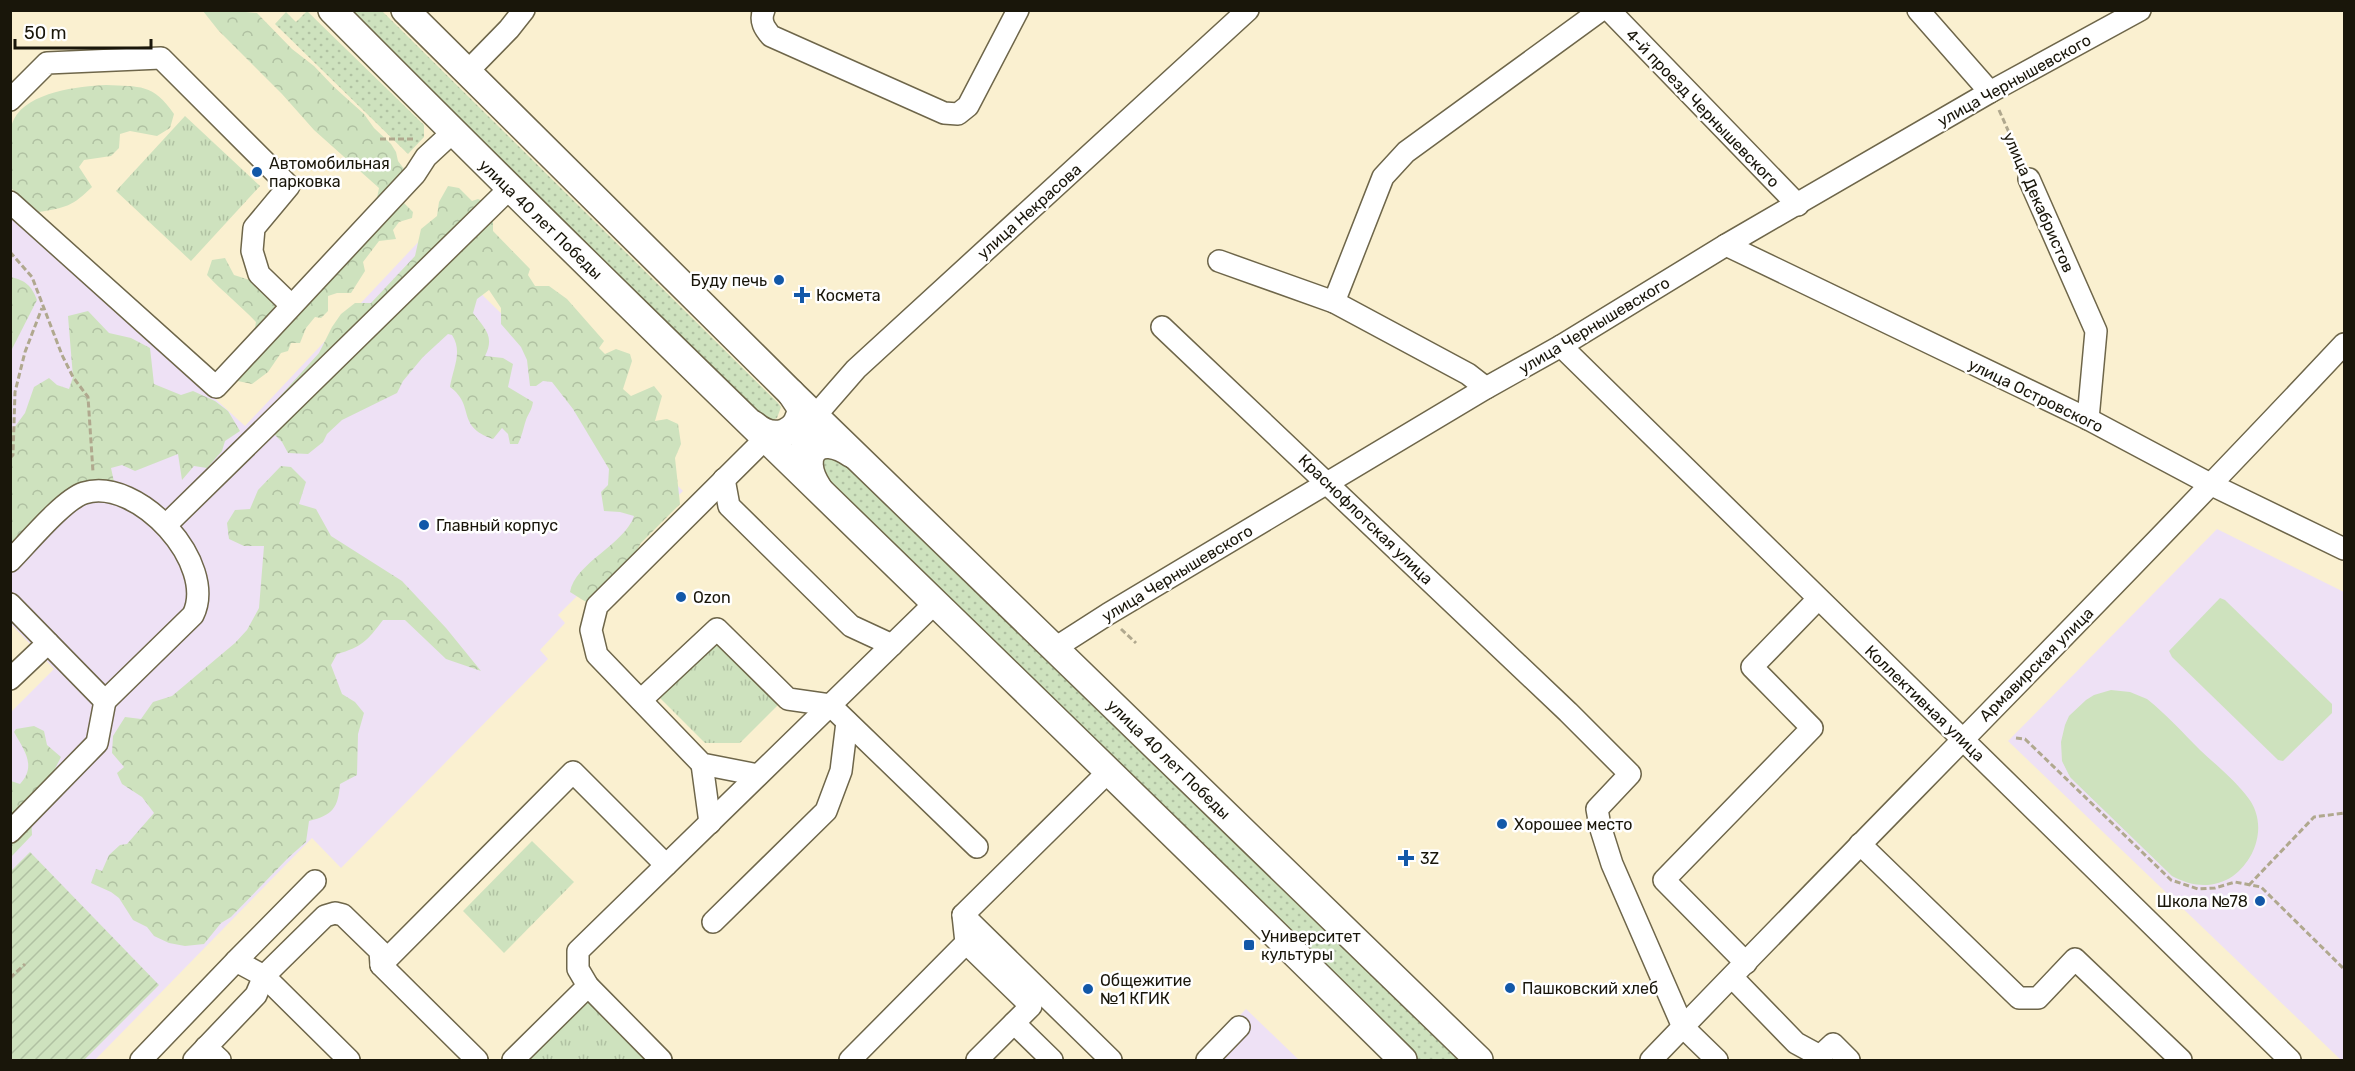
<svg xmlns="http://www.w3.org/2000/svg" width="2355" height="1071" viewBox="0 0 2355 1071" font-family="Rubik,sans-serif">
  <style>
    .education { fill: #eee1f5 }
    .grass { fill: url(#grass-dots) }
    .forest { fill: url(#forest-crowns) }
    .park { fill: url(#park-tufts) }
    .garden { fill: url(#garden-furrows) }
    .pitch { fill: #cee2be }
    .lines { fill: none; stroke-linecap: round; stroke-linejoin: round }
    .minor-casing { stroke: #6e664a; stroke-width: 24 }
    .major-casing { stroke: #6e664a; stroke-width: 30 }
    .path { stroke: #b0a88e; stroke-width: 3; stroke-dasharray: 6 3; stroke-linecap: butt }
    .minor { stroke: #fff; stroke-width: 21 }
    .major { stroke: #fff; stroke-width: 27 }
    .poi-dot { fill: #1258a8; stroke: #fff; stroke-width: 2 }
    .labels { text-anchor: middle; stroke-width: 5; stroke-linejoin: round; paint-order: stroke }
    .street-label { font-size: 16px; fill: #19160a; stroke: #fff }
    .poi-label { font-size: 16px; fill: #19160a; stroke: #fff; text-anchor: start }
  </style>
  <defs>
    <pattern id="grass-dots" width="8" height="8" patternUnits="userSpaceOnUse" patternTransform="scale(1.5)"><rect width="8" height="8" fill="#cee2be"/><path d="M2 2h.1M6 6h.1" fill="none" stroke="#b0c1a2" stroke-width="1.8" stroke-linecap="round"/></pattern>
    <pattern id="forest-crowns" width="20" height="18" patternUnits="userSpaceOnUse" patternTransform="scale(1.5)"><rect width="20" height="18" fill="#cee2be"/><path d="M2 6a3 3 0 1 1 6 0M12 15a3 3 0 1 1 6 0" fill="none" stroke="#b0c1a2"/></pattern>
    <pattern id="park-tufts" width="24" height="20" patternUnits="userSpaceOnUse" patternTransform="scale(1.5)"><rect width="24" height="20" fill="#cee2be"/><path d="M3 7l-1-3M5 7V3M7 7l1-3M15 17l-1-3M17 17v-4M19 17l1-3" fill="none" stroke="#b0c1a2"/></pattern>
    <pattern id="garden-furrows" width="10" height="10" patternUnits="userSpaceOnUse" patternTransform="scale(1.5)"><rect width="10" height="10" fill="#cee2be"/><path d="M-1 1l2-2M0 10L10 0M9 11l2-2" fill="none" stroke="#b0c1a2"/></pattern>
  </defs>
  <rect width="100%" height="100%" fill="#faf0d0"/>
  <!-- education -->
  <g class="education">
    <polygon points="10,211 245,426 423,237 683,491 558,615 565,623 540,650 548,659 341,868 312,838 95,1060 11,1060 11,712 54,669 11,624"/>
    <polygon points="2217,529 2344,592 2344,1060 2341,1060 2008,741"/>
    <polygon points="1246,1009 1299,1060 1196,1060"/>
  </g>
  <!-- grass -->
  <g class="grass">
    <polygon points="307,11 424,125 424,137 408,154 275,24 286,12 296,22"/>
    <polygon points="348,11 382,11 778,403 781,407 777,418 768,422"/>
    <polygon points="825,457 841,461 1460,1060 1418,1060 822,481 818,464"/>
  </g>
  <!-- forest -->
  <g class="forest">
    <path d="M226,10L257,13L292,49L314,66L334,87L364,114L374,128L391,144L396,152L398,161L407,173L410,191L403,202L413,212L412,218L399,222L393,230L396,239L379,241L363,262L365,271L351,293H337L328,296V311L321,318L315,317L306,328L300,343H291L288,351L281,353L268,372L252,384L233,380L252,344L256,322C240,305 223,292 207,275L212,260L225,258L234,275L297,295L375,208L379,188L314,130L282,94L218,30L203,11Z"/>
    <path d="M106,85C140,87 153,83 174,114L170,128L157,136L130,131L120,134L119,148L111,156L84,160L79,167L92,187C73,206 65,208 39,212L11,188C10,171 6,134 14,119C28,92 79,86 106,85Z"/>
    <path d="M448,186L459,188L472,201L478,199L493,206V231L530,269L528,275L535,286H549L567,299L604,341L599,348L605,354L616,349L630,354L632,361L623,389L631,396L654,386L662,396L655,421L667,419L678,424L681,444L675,458L680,504L641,543L610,595L586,602L570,592C575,563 625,544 634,516L620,512L604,511L601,492L608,485L609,469L573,409L552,382L543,381L536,386H530L527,360L521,347L501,324V308L489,290L477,299L473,313C485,329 495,336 485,356L503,358L513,364L508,387L533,402C532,410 528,414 526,420C523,429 522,436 518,444H510L508,434L502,428L493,439C455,426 476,406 450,387C453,368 463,352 452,335L448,334L423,357L403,381L397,393L342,420L327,434L323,442L308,454L288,453L282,442L261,421L274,403L319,353L332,327L341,314L355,303H371L415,256L421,229L437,216L439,202Z"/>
    <path d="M11,277C26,281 31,285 37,300L11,351Z"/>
    <polygon points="88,311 109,333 131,338 150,348 154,384 181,395 193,391 215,401 228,411 240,431 225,441 222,451 207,468 194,466 182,480 178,454 135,471 122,465 111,468 116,491 81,498 71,486 63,510 11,567 11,432 25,413 34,387 49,378 57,385 69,389 73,377 68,316"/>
    <path d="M281,466L291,467L306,482L299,504L316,509L331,536L402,581L446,628L481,671L446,659L405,620H383C367,641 362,647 337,654L331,665L342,694L355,702L364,713L358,734L357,775L340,784C338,808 333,815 309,821L306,842L289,857L231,917L221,923L204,944L185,946L169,943L154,936L147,927L133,920L119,898L111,892L91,883L96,869L102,871L109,855L120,845L127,844L154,813L142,797L122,784L117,773L124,767L112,753L113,736L125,717L141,719L153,702L172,696L235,643L247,630L259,608L264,546H244L229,539L227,523L235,510L250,509L258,490Z"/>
    <path d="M34,726L44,731L47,745L61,757L31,816L32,835L11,857V781L20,784C37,766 24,750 14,732L16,729Z"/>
  </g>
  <!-- park -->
  <g class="park">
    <polygon points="185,116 260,186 191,261 116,191"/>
    <polygon points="718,641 779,704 740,743 705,743 659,697"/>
    <polygon points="532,841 574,882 504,953 463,911"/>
    <polygon points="587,998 649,1060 524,1060"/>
  </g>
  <!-- garden -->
  <polygon class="garden" points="30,852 159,985 84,1060 11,1060 11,871"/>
  <!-- pitch -->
  <g class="pitch">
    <polygon points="2220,598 2225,600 2332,704 2332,713 2283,761 2278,760 2172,657 2169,651"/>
    <path d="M2111,690L2130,692L2147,699C2166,714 2183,733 2200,750C2216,765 2236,781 2249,799C2267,824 2257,858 2233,876C2214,889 2192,887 2172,876L2077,784L2070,777L2062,761L2061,742L2065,725L2069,716L2086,700L2094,695Z"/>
  </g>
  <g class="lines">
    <!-- minor casing -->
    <g class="minor-casing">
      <g id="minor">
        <path d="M764,10C759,21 765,29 771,36L944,113L958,114L968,106L1018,10"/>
        <polyline points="1609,10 1798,205"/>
        <polyline points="1918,10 1990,92"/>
        <polyline points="467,72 509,29 524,10"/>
        <polyline points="10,100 47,63 161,58 289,186 254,228 252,251 259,274 291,305"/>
        <polyline points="2029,179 2096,331 2088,419"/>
        <polyline points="10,202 216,387 415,174 426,157 453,132"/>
        <polyline points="1726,245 2088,419 2212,485 2344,549"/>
        <polyline points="1219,261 1334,302 1468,374 1486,388"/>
        <polyline points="1334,302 1383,177 1406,152 1601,10"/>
        <polyline points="1162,327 1568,712 1630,774 1597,809 1600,826 1612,864 1683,1027 1717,1060"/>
        <polyline points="1561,346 2290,1060"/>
        <polyline points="794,465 815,416 856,369 1248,10"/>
        <polyline points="724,479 729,506 851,626 892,645"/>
        <polyline points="166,525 509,189"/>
        <path d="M10,561C27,544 63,500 84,493C138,476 218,564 193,615L105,701L10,604"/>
        <polyline points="1055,648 1108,614 1486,388 1561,346 1726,245 1990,92 2140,10"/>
        <polyline points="10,679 48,643"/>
        <polyline points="641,700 717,629 788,699 830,705 977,847"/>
        <polyline points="702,764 710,823"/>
        <polyline points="758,775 702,764 597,655 591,630 597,606 766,438"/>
        <polyline points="10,832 97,743 105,701"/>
        <polyline points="1860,844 2019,998 2038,998 2075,959 2181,1060"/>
        <polyline points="963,915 1111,1060"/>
        <polyline points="713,922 826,811 841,771 847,722"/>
        <polyline points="966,943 1031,1006 977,1060"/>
        <polyline points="236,961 315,881"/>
        <polyline points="1746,963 1664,880 1812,728 1752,667 1818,599"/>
        <polyline points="381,965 573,772 666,865"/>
        <polyline points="1732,977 1796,1043 1820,1056 1833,1044 1849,1060"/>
        <polyline points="1014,1023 1052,1060"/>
        <polyline points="206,1047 220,1060"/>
        <polyline points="141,1060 236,961 264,976 256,995 194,1060"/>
        <polyline points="349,1060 264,976 325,916 335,913 343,915 380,951 381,965 477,1060"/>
        <polyline points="513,1060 588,986"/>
        <polyline points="661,1060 588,986 578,969 578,951 935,603"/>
        <polyline points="850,1060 966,943 963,915 1109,771"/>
        <polyline points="1207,1060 1239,1027"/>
        <path d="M1651,1060C1881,821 2117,586 2344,344"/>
      </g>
    </g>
    <!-- major casing -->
    <g class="major-casing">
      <g id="major">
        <path d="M332,10C684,365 1048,708 1403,1060"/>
        <polyline points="405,10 791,393 1479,1060"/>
        <path d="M754,425C773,442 799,435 801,408L791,393"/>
        <path d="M818,488C796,455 818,430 852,454"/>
      </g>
    </g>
    <!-- path -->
    <g class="path">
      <polyline points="1999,110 2022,162"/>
      <polyline points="380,139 416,139"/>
      <polyline points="10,252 32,277 62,355 73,377 88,397 93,472"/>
      <polyline points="10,458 13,455 15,392 25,352 42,308"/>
      <polyline points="1121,629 1136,643"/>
      <polyline points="2016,738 2025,739 2171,880 2198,889 2215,888 2235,882 2261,887 2344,969"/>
      <polyline points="2249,885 2314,817 2344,813"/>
      <polyline points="10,978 25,964"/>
    </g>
    <!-- minor -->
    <use href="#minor" class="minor"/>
    <!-- major -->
    <use href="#major" class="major"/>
  </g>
  <!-- markers -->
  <g class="poi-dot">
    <circle cx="257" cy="172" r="6"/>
    <circle cx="779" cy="280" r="6"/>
    <path d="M799 286h6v6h6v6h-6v6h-6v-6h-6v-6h6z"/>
    <circle cx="424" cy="525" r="6"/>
    <circle cx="681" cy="597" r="6"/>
    <circle cx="1502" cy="824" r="6"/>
    <path d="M1403 849h6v6h6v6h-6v6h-6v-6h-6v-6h6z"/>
    <circle cx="2260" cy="901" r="6"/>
    <rect x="1243" y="939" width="12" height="12" rx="3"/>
    <circle cx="1510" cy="988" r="6"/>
    <circle cx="1088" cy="989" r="6"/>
  </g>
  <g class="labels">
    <!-- street labels -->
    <g class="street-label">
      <text transform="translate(2014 80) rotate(-29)" y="6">улица Чернышевского</text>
      <text transform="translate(1703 108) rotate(46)" y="6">4-й проезд Чернышевского</text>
      <text transform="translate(2039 202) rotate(66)" y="6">улица Декабристов</text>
      <text transform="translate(1029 211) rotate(-42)" y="6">улица Некрасова</text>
      <text transform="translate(541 219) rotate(44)" y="6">улица 40 лет Победы</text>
      <text transform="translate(1594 325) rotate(-31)" y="6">улица Чернышевского</text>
      <text transform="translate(2036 395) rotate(26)" y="6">улица Островского</text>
      <text transform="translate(1366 519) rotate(44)" y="6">Краснофлотская улица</text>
      <text transform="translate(1177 573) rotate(-31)" y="6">улица Чернышевского</text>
      <text transform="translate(2036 664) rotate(-45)" y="6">Армавирская улица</text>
      <text transform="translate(1925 703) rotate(44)" y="6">Коллективная улица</text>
      <text transform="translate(1169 759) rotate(44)" y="6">улица 40 лет Победы</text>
    </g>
    <!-- poi labels -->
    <g class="poi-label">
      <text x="269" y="169">Автомобильная<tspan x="269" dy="18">парковка</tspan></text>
      <text x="767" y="286" text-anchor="end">Буду печь</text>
      <text x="816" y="301">Космета</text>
      <text x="436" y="531">Главный корпус</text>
      <text x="693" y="603">Ozon</text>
      <text x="1514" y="830">Хорошее место</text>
      <text x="1420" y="864">3Z</text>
      <text x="2248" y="907" text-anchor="end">Школа №78</text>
      <text x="1261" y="942">Университет<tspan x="1261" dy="18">культуры</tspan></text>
      <text x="1100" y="986">Общежитие<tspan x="1100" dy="18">№1 КГИК</tspan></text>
      <text x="1522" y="994">Пашковский хлеб</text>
    </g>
  </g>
  <!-- border -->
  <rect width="2355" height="1071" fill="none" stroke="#19160a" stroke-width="24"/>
  <!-- scale -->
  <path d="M15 39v9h136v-9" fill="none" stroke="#19160a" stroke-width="3"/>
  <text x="24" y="39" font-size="18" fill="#19160a" stroke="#ffffff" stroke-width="4.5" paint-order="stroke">50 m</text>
</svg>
